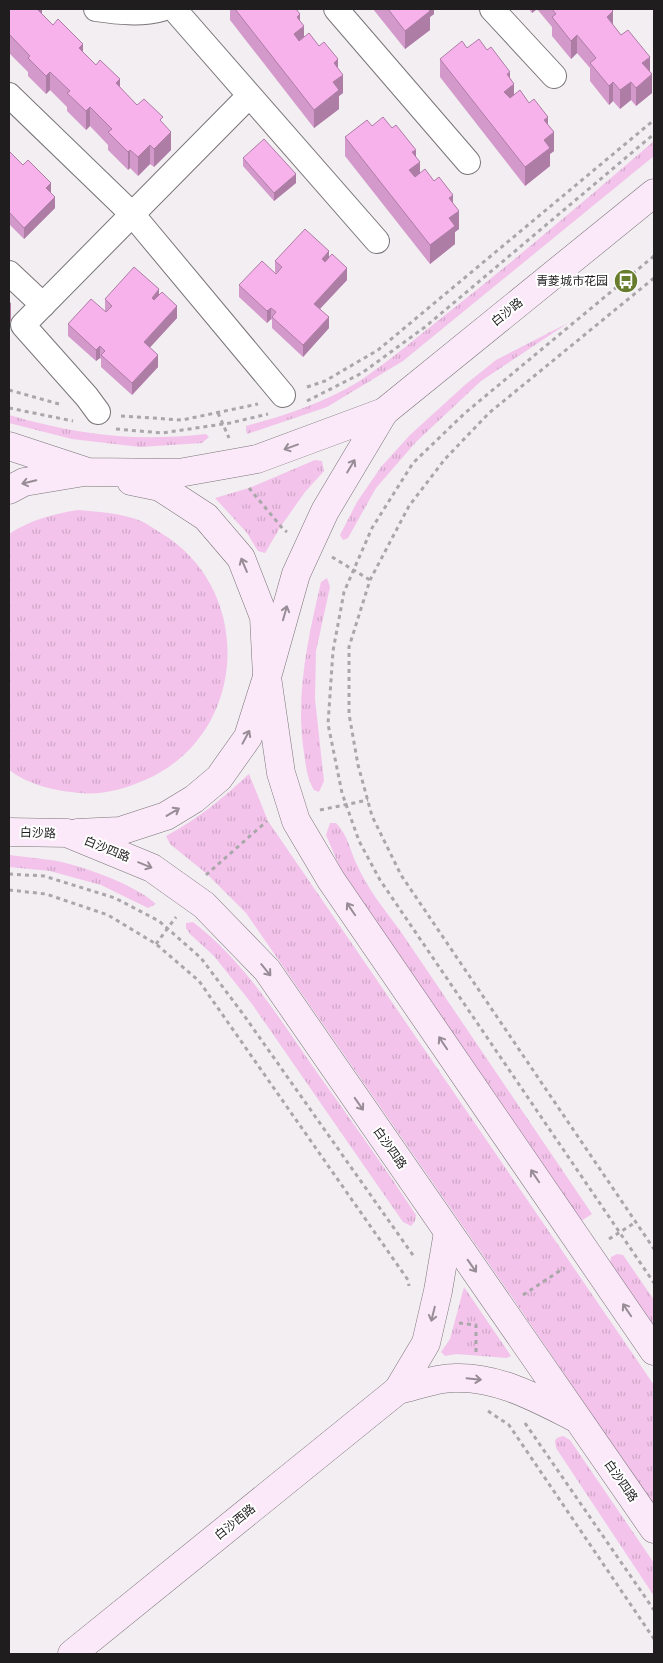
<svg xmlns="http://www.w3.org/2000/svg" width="663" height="1663" viewBox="0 0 663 1663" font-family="'Fira Sans Condensed','Noto Sans SC',sans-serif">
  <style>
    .grass { fill: url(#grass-tufts) }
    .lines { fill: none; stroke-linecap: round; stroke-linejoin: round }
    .street-casing { stroke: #797578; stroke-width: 26 }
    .secondary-casing { stroke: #797578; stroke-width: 29 }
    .path { stroke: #aaa7aa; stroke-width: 3; stroke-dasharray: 4 4; stroke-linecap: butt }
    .street { stroke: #fff; stroke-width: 24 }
    .secondary { stroke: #fbe8f8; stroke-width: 28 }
    .wall { fill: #d499cb }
    .shaded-wall { fill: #ad7da5 }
    .building { fill: #f7b2ec; stroke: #ad7da5 }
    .oneway { stroke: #988d96 }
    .labels { text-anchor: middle; stroke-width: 4; stroke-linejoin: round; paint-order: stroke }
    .poi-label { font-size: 12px; fill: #1f1d1e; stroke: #fff; text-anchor: end }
    .street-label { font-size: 12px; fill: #1f1d1e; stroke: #fff }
  </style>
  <defs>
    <pattern id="grass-tufts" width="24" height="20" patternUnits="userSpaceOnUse" patternTransform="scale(1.25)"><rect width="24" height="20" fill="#f3c3eb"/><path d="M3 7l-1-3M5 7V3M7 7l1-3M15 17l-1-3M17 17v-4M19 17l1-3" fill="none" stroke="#d0a7c9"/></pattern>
  </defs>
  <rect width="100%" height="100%" fill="#f2eef2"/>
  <!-- grass -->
  <g class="grass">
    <path d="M654,141V156L403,361L327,407L247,434L246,426C284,416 323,403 358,382C391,360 422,333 454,308C522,254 588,198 654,141Z"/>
    <polygon points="568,323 481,381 416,442 376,488 348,538 343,540 340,535 357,502 381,467 410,435 466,384 496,360"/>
    <path d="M9,415C78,435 134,442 206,434L209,437L202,443L140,447L72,439L9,423Z"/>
    <polygon points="315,460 322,461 324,471 305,492 281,526 265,553 258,551 247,533 215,498 249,488"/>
    <path d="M78,510C100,512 121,513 141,521C148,524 154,529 161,533C256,590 248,736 145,780C124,789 103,795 80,793C55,791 29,785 9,770V534C30,520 53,514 78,510Z"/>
    <path d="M327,578L330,587L316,651L315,699L324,781L319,792L314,790C307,778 306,767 304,753C295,696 308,638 321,582Z"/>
    <path d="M249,774L268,821L654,1385V1506L514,1300L246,913L207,874L170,844L166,836C199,818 222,799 249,774Z"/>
    <path d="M330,823H336C348,835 350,851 357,865C368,889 383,908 399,929L592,1214L581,1221L360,901L340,868L326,835Z"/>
    <path d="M9,855C23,857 37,858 51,860C79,864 136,885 156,904L148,908L101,885L50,871L9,867Z"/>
    <path d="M193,922C245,962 279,1018 316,1071C350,1119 384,1166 416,1215L415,1221L411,1226L403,1222L252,1004L214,956L190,934L186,928V923Z"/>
    <polygon points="617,1254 623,1255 654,1300 654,1329 616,1273 610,1263 611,1257"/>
    <polygon points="464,1287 511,1356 507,1358 456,1354 445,1356 441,1352 450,1339"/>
    <polygon points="563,1436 570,1440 654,1563 654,1596 556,1448 555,1441 557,1438"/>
  </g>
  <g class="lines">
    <!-- street casing -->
    <g class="street-casing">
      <g id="street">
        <path d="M96,9C117,12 141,15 162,9"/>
        <polyline points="174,9 377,241"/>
        <polyline points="336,9 468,162"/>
        <polyline points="492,9 554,76"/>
        <polyline points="9,95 132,214 283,395"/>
        <polyline points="9,273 43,305"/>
        <polyline points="98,412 87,397 23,325 249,96"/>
      </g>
    </g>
    <!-- secondary casing -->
    <g class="secondary-casing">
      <g id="secondary">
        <polyline points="384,412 654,193"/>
        <polyline points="9,446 88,472 179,473 257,459 384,412 325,511 296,574 267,677 281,773 296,821 331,880 654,1351"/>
        <polyline points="9,490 24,482 84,472"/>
        <polyline points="9,832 67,833 152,868 204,905 267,970 654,1529"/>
        <polyline points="77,833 120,831 166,816 194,799 219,778 248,737 267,677 264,617 241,558 206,517 160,487 131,481"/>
        <path d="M448,1232L438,1291L426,1343L398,1390C415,1386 437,1378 454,1378C498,1376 538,1399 576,1418"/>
        <polyline points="72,1654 398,1390"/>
      </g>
    </g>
    <!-- path -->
    <g class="path">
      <polyline points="654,256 465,413 413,463 372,528 344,592 333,651 328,724 342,793 359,841 380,880 654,1283"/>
      <polyline points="654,278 489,413 445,459 409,506 370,580 349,647 349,714 358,765 372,816 401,875 654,1249"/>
      <polyline points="307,387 325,381 378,350 654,120"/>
      <polyline points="9,390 59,404"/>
      <polyline points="307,401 362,373 425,327 654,134"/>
      <polyline points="9,408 73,421"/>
      <polyline points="218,413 229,438"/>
      <polyline points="121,416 182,420 258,404"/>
      <polyline points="116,429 162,433 230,423 268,414"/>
      <polyline points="249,488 283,529 287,532"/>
      <polyline points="332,557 370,580"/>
      <polyline points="320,810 368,800"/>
      <polyline points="9,874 44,876 115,898 159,921 201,958 243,1014 415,1258"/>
      <polyline points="206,875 267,821"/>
      <polyline points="9,890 46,894 108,915 156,944 199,981 408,1280 409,1286"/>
      <polyline points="156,944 176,917"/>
      <polyline points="609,1239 636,1222"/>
      <polyline points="523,1295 564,1268"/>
      <polyline points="459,1323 476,1325 476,1352"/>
      <polyline points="488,1411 509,1425 654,1639"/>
      <polyline points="525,1423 654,1610"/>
    </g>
    <!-- street -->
    <use href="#street" class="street"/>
    <!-- secondary -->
    <use href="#secondary" class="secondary"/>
  </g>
  <!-- wall -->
  <g class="wall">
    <polygon points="9,9 42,9 42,14 53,25 83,52 137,105 163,123 171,150 154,167 150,164 138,176 130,168 128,170 108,150 108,145 90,126 86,130 67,111 67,107 50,90 46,94 28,76 28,72 9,53"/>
    <polygon points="230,9 296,9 300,21 304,37 319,46 338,68 343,93 339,96 339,109 314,128 230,20"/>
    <polygon points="373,9 434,9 434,14 430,17 430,30 405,49"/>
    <polygon points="529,9 611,9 613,25 650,72 652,93 636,106 631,100 620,109 613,101 609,105 590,81 590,68 577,53 571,59 552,36 552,27 537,9 532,13"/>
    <polygon points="440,59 510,79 514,95 548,125 554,151 550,154 550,166 525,186 440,77"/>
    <polygon points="372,126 416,157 420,173 453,204 459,229 455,232 455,244 430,264 345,156 345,137"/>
    <polygon points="9,151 51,193 55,208 24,239 9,224"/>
    <polygon points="243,158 296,183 274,201 243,166"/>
    <polygon points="329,257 347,280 320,309 329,328 303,357 272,328 272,320 271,319 267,323 239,297 239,285 276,273 275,272 275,261"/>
    <polygon points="159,295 177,318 150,347 158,367 132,395 101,367 101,359 100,358 96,361 68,336 68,324 106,312 105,311 105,299"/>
  </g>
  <!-- shaded-wall -->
  <g class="shaded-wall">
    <polygon points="39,9 42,9 42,23 38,10"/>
    <polygon points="424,9 434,9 434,14 430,17 430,30 405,49 405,31"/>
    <polygon points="532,9 537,9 532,13"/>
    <polygon points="613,11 613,30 607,17"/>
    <polygon points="300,14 300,29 304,26 304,45 294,52 294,34 297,17"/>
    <polygon points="577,35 577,53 571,59 571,41"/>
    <polygon points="83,44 83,63 79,48"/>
    <polygon points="650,57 650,76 642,63"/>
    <polygon points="338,59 338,78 334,63"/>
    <polygon points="50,72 50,90 46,94 46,76"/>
    <polygon points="510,72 510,87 514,84 514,102 504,110 504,92 507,74"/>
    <polygon points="652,74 652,93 636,106 636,88"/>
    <polygon points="343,75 343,93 339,96 339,109 314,128 314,110 333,82"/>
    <polygon points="120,79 120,98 116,83"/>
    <polygon points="613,82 613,101 609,105 609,86"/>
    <polygon points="631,82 631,100 620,109 620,90"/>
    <polygon points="90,107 90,126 86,130 86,111"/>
    <polygon points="548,117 548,135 544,120"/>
    <polygon points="171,132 171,150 154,167 154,149"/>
    <polygon points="554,132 554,151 550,154 550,166 525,186 525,167 544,140"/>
    <polygon points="150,145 150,164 138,176 138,157"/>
    <polygon points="130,150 130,168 128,170 128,152"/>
    <polygon points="416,150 416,165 420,162 420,180 409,188 409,170 412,152"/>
    <polygon points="296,174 296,183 274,201 274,193"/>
    <polygon points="51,183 51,194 46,188"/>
    <polygon points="453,195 453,214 449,198"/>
    <polygon points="55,197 55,208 24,239 24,228"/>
    <polygon points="459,211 459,229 455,232 455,244 430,264 430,245 449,218"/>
    <polygon points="329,251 329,263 322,270 322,259"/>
    <polygon points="347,268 347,280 314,315 314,304"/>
    <polygon points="159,289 159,301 152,309 152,298"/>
    <polygon points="11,302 11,321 9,323 9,305"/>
    <polygon points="177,306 177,318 144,354 144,342"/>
    <polygon points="271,308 271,319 267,323 267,311"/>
    <polygon points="329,317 329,328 303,357 303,345"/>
    <polygon points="100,346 100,358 96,361 96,350"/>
    <polygon points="158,355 158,367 132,395 132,383"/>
  </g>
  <!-- building -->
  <g class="building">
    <polygon points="9,9 39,9 38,10 53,25 58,19 83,44 79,48 96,65 100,60 120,79 116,83 137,105 144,99 163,117 160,120 171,132 154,149 150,145 138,157 130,150 128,152 108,132 112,129 90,107 86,111 67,93 70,91 50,72 46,76 28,58 30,56 9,34"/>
    <polygon points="235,9 296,9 300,14 297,17 304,26 294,34 299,41 309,33 319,46 324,42 338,59 334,63 343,75 333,82 339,90 314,110"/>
    <polygon points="388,9 428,9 430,11 405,31"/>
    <polygon points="552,9 611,9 613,11 607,17 621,35 628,30 650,57 642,63 652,74 636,88 631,82 620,90 613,82 609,86 590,63 596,58 577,35 571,41 552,17 556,14"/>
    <polygon points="479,39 487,50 491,47 510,72 507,74 514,84 504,92 510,98 520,90 529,103 534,99 548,117 544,120 554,132 544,140 550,148 525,167 440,59 462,41 467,48"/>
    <polygon points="383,117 392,128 396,125 416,150 412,152 420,162 409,170 415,177 425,169 434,181 439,177 453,195 449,198 459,211 449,218 455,226 430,245 345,137 367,120 372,126"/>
    <polygon points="264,139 296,174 274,193 243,158"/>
    <polygon points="9,151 23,165 28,160 51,183 46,188 55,197 24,228 9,212"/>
    <polygon points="305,229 329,251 322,259 325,262 332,254 347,268 314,304 329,317 303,345 272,317 276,312 271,308 267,311 239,285 262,261 276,274 282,267 275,261"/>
    <polygon points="134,267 159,289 152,298 154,300 162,292 177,306 144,342 158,355 132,383 101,355 105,351 100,346 96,350 68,324 91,299 106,312 112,306 105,299"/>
  </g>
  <!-- one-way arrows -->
  <defs><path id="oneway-shaft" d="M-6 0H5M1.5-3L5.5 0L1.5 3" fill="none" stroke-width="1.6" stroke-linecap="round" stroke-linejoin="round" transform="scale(1.25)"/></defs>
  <g class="oneway">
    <use href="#oneway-shaft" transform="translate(291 447) rotate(160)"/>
    <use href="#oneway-shaft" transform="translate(351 466) rotate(-59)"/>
    <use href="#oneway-shaft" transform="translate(29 482) rotate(166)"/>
    <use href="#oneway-shaft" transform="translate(244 565) rotate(-113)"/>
    <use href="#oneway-shaft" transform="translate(285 613) rotate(-74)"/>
    <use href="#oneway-shaft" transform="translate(246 737) rotate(-62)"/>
    <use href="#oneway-shaft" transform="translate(173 812) rotate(-31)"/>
    <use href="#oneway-shaft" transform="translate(145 865) rotate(22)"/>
    <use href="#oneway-shaft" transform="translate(351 909) rotate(-124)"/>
    <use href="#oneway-shaft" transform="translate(266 970) rotate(51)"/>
    <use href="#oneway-shaft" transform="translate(443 1043) rotate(-124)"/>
    <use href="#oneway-shaft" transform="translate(359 1104) rotate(55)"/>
    <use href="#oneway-shaft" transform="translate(535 1176) rotate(-124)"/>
    <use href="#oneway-shaft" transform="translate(472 1266) rotate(55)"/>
    <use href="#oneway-shaft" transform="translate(627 1310) rotate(-124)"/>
    <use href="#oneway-shaft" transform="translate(433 1314) rotate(104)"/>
    <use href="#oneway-shaft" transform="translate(474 1379) rotate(6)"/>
  </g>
  <!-- icons -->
  <defs>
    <g id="bus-disc" transform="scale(1.25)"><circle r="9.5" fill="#677c2c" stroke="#fff"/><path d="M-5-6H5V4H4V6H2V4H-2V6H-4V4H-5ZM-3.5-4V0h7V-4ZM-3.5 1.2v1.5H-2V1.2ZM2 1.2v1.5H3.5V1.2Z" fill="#fff"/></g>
  </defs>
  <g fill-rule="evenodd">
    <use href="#bus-disc" x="626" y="281"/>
  </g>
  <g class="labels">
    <!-- poi labels -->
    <g class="poi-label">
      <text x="608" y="285">青菱城市花园</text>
    </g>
    <!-- street labels -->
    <g class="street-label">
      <text transform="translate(507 312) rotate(-39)" y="4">白沙路</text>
      <text transform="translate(38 833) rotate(2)" y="4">白沙路</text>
      <text transform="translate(107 849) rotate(22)" y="4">白沙四路</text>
      <text transform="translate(390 1148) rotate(55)" y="4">白沙四路</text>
      <text transform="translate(621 1481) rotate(55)" y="4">白沙四路</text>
      <text transform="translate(235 1522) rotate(-39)" y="4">白沙西路</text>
    </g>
  </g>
  <!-- border -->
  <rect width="663" height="1663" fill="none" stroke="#1f1d1e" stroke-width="20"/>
</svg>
